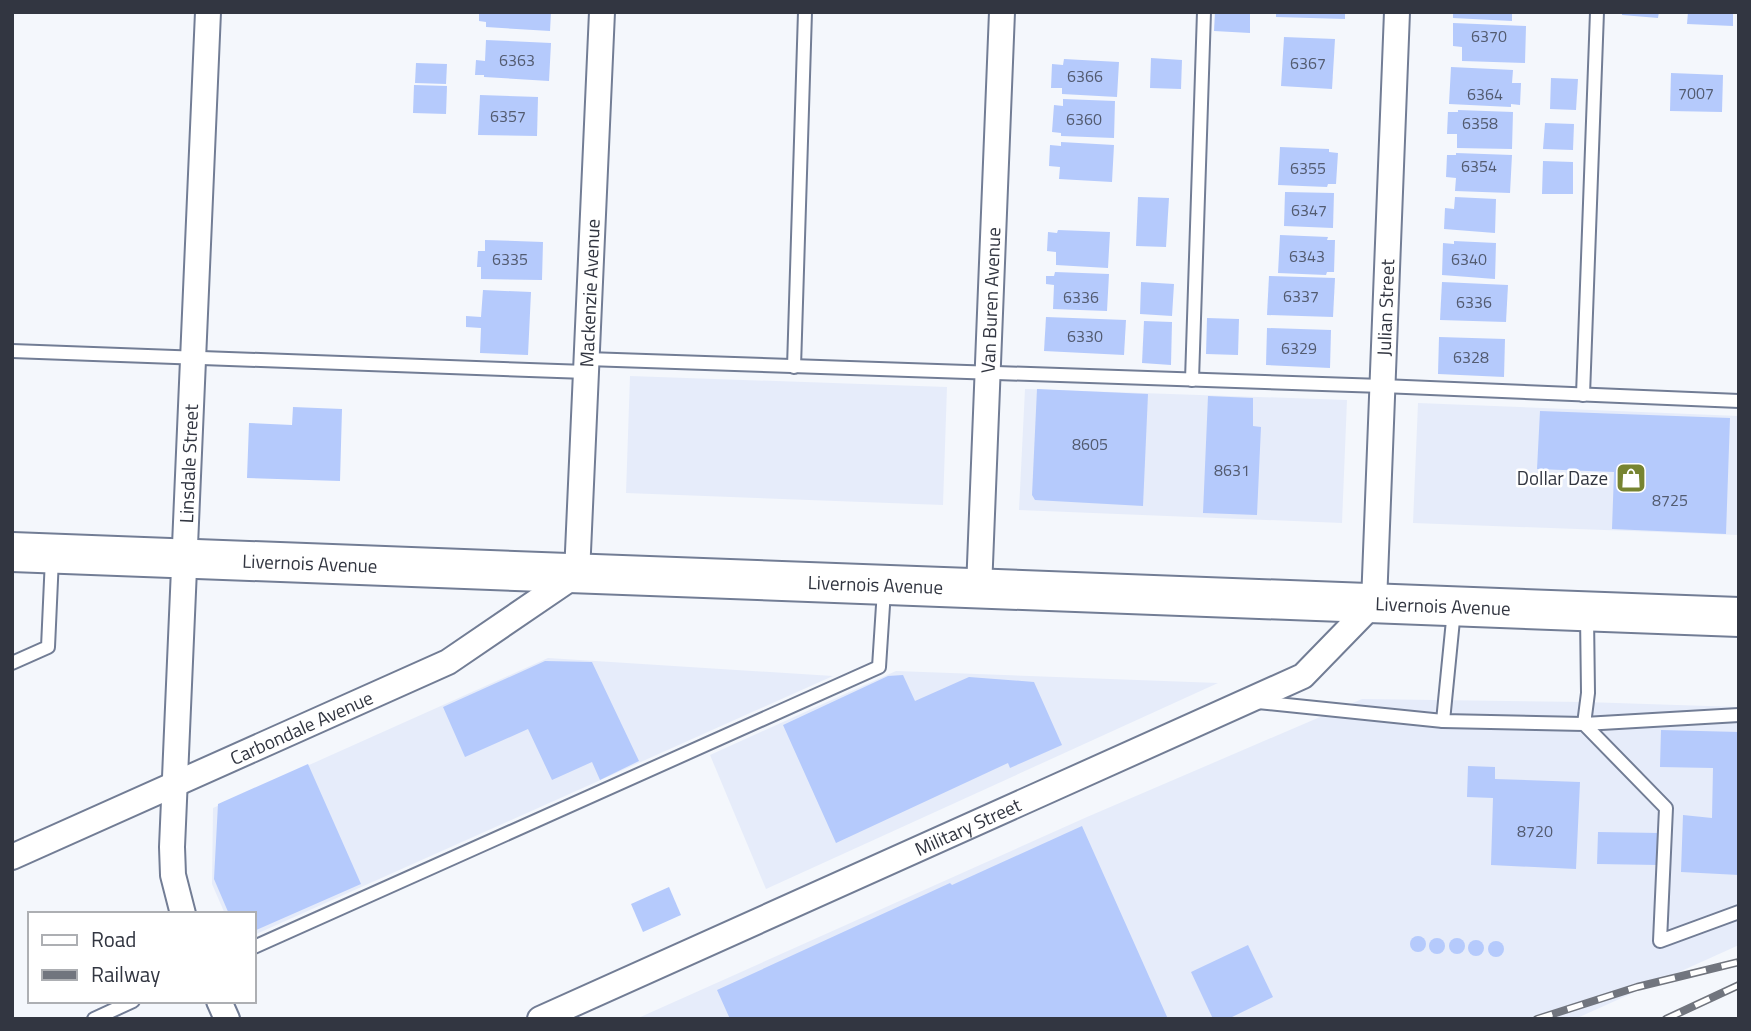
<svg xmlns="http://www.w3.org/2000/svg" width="1751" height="1031" viewBox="0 0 1751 1031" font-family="'Titillium Web',sans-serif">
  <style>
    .built { fill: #e6ecfa }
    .building { fill: #b5cafc }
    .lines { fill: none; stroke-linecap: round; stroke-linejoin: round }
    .lane-casing { stroke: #727d95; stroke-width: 16 }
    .street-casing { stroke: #727d95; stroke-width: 28 }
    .primary-casing { stroke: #727d95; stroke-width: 42 }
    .lane { stroke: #fff; stroke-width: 12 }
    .street { stroke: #fff; stroke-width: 24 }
    .primary { stroke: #fff; stroke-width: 38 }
    .rail-casing { stroke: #71757e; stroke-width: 8 }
    .rail { stroke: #fff; stroke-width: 5; stroke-dasharray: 16; stroke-linecap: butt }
    .labels { text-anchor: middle; stroke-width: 5; stroke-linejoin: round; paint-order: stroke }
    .number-label { font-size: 16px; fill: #535b70 }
    .street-label { font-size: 19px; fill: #323641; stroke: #fff }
    .poi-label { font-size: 19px; fill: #323641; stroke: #fff; text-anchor: end }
  </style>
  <rect width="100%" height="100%" fill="#f4f7fc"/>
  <!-- built -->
  <g class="built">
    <polygon points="630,376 947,387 943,505 626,493"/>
    <polygon points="1025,389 1347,400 1342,523 1019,510"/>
    <polygon points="1418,403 1739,416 1738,535 1413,523"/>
    <polygon points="548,658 833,676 254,935 254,914 225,914 212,884 213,808"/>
    <polygon points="896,671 1218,683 766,889 710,755"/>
    <polygon points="1362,699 1585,702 1739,707 1739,945 1575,1019 636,1019 1087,817"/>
  </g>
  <!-- building -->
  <g class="building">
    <polygon points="479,12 551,12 550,31 486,27 486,22 479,21"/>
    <polygon points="1215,12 1250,12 1250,33 1214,31"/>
    <polygon points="1276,12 1345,12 1345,19 1276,17"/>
    <polygon points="1453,12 1512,12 1512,21 1453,18"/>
    <polygon points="1622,12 1659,12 1658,18 1622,15"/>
    <polygon points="1688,12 1733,12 1733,26 1687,24"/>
    <polygon points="1453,23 1526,26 1525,63 1462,61 1462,47 1453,46"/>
    <polygon points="1284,37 1335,39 1332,89 1281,86"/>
    <polygon points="486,40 551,43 549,81 484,77 484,75 475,75 476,60 485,61"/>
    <polygon points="1151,58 1182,60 1181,89 1150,88"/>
    <polygon points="1064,59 1119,62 1117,97 1062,94 1062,88 1051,88 1052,64 1063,65"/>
    <polygon points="416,63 447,64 446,84 415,83"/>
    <polygon points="1451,67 1513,70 1512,83 1521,83 1520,105 1511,104 1511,107 1449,104"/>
    <polygon points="1671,73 1723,75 1722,112 1670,111"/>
    <polygon points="1551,78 1578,79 1576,110 1550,109"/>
    <polygon points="414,85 447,86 446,114 413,113"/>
    <polygon points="480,95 538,97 537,136 478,135"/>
    <polygon points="1063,99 1115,101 1114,138 1061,136 1061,133 1052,132 1054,105 1063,106"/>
    <polygon points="1458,110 1513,112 1512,149 1457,148 1457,134 1447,134 1448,112 1458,112"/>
    <polygon points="1545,123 1574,124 1573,150 1543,149"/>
    <polygon points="1061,142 1114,145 1112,182 1059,179 1060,167 1049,166 1050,145 1061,146"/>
    <polygon points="1280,147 1329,149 1329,152 1338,153 1336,184 1328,184 1327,187 1278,185"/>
    <polygon points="1456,153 1512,155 1510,193 1455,191 1456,178 1446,177 1447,155 1456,155"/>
    <polygon points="1543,161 1573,162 1573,194 1542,194"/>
    <polygon points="1285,192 1334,193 1333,228 1284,226"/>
    <polygon points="1138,197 1169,198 1166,247 1136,246"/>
    <polygon points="1455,197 1496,199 1495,233 1444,229 1445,208 1454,209"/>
    <polygon points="1058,230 1110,232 1108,268 1056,265 1056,252 1047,251 1048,232 1057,233"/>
    <polygon points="1280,235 1328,237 1327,240 1335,240 1334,272 1327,272 1326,275 1278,273"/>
    <polygon points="485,240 543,242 542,280 481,279 481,267 477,267 478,251 485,251"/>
    <polygon points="1454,241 1496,243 1495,279 1442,275 1443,243 1454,244"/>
    <polygon points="1055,272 1109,274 1107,311 1053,309 1054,285 1046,284 1046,276 1054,276"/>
    <polygon points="1269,276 1335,278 1333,317 1267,315"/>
    <polygon points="1141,282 1174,284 1172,316 1140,314"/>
    <polygon points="1442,282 1508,285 1506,322 1440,320"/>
    <polygon points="483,290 531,292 528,355 480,353 481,328 466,327 466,316 481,317"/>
    <polygon points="1046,317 1126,320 1124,355 1044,351"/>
    <polygon points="1207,318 1239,319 1238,355 1206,354"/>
    <polygon points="1144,321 1172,322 1171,365 1142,363"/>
    <polygon points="1267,328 1331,330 1330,368 1266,365"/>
    <polygon points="1439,337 1505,339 1504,377 1438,374"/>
    <polygon points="1037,389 1148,394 1143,506 1035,500 1032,495"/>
    <polygon points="1208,396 1253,398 1253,426 1261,427 1257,515 1203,513"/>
    <polygon points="293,407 342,409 340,481 247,478 249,423 292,425"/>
    <polygon points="1540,411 1730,418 1726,534 1612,529 1614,472 1537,469"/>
    <polygon points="545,661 592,662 639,761 600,780 592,762 552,780 528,729 465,757 443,707"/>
    <polygon points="903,675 915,701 969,677 1034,682 1062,745 1010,768 1008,763 836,843 783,725 888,676"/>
    <polygon points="1661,730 1739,732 1739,875 1681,872 1683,815 1712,818 1713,768 1660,767"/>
    <polygon points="308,764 361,884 254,931 254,914 229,914 214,879 218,804"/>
    <polygon points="1468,766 1495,767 1495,779 1580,782 1576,869 1491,865 1493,798 1467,797"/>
    <polygon points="1082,826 1168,1019 730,1019 717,990 950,883 952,885"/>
    <polygon points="1598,832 1660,833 1659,865 1597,864"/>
    <polygon points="669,887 681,915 643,932 631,904"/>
    <circle cx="1418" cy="944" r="8"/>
    <circle cx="1437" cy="946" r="8"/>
    <circle cx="1457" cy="946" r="8"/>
    <circle cx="1476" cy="948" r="8"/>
    <circle cx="1496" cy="949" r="8"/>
    <polygon points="1248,945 1273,997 1228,1019 1213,1019 1191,972"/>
  </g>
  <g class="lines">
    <!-- lane casing -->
    <g class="lane-casing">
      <g id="lane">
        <polyline points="12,351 586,372"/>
        <polyline points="587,359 1382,386 1739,401"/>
        <polyline points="794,367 805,12"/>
        <polyline points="1192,380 1204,12"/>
        <polyline points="1583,395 1597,12"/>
        <polyline points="1587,616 1588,693 1584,724 1739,715"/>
        <polyline points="12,663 48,647 52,558"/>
        <polyline points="1258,702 1443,721 1584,724 1666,808 1660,941 1739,912"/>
        <polyline points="1443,721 1454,610"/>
        <polyline points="254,947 879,667 884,590"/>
        <polyline points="94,1019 133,1001"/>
      </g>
    </g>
    <!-- street casing -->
    <g class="street-casing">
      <g id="street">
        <path id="s1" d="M979,589L1002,12"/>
        <path id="s2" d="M12,857L448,662L577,574L602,12"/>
        <path id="s3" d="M183,914L173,875L172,847L208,12"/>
        <polyline points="219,1001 227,1019"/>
        <path id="s4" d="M540,1019L1303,676L1374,603L1397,12"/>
      </g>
    </g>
    <!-- primary casing -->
    <g class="primary-casing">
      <g id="primary">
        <path id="s5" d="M12,552L1739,617"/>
      </g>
    </g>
    <!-- lane -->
    <use href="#lane" class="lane"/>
    <!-- street -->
    <use href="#street" class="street"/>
    <!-- primary -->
    <use href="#primary" class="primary"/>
    <!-- rail casing -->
    <g class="rail-casing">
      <g id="rail">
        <polyline points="1537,1019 1637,987 1739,962"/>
        <polyline points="1666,1019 1739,985"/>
      </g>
    </g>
    <!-- rail -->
    <use href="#rail" class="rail"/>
  </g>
  <!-- icons -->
  <defs>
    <g id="shop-square" transform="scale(1.575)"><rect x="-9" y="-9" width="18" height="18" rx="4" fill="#778431" stroke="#fff"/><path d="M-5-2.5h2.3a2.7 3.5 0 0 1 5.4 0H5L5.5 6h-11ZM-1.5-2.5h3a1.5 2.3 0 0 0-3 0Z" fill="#fff"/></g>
  </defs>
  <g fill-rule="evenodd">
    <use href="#shop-square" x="1631" y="478"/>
  </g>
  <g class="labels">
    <!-- number labels -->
    <g class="number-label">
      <text x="1489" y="42">6370</text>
      <text x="517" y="66">6363</text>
      <text x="1308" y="69">6367</text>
      <text x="1085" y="82">6366</text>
      <text x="1696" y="99">7007</text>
      <text x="1485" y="100">6364</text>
      <text x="508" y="122">6357</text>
      <text x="1084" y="125">6360</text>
      <text x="1480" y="129">6358</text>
      <text x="1479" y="172">6354</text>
      <text x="1308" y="174">6355</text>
      <text x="1309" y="216">6347</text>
      <text x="1307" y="262">6343</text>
      <text x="510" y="265">6335</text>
      <text x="1469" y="265">6340</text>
      <text x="1301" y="302">6337</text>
      <text x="1081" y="303">6336</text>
      <text x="1474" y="308">6336</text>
      <text x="1085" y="342">6330</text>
      <text x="1299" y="354">6329</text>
      <text x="1471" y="363">6328</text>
      <text x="1090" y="450">8605</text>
      <text x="1232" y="476">8631</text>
      <text x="1670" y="506">8725</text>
      <text x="1535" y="837">8720</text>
    </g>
    <!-- street labels -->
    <g class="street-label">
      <text dy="7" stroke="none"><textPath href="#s2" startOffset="915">Mackenzie Avenue</textPath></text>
      <text dy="7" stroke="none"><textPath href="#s1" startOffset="289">Van Buren Avenue</textPath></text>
      <text dy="7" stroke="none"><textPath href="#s4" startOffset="1234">Julian Street</textPath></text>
      <text dy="7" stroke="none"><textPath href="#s3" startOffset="452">Linsdale Street</textPath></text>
      <text dy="7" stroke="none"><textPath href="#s5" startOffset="298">Livernois Avenue</textPath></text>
      <text dy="7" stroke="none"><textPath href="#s5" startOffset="864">Livernois Avenue</textPath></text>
      <text dy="7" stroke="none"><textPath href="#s5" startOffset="1432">Livernois Avenue</textPath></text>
      <text dy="7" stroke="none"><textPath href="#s2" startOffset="317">Carbondale Avenue</textPath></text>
      <text dy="7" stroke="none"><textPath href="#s4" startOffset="469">Military Street</textPath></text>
    </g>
    <!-- poi labels -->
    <g class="poi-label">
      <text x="1608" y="485">Dollar Daze</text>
    </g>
  </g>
  <!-- border -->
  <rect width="1751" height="1031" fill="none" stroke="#323641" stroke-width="28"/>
  <!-- legend -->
  <rect x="28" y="912" width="228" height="91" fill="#ffffff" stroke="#adafb3" stroke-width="2"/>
  <rect x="42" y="935" width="35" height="10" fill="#ffffff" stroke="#adafb3" stroke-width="2"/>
  <text x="91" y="947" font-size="21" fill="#323641">Road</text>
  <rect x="42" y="970" width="35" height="10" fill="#71757e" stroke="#adafb3" stroke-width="2"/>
  <text x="91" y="982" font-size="21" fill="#323641">Railway</text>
</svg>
